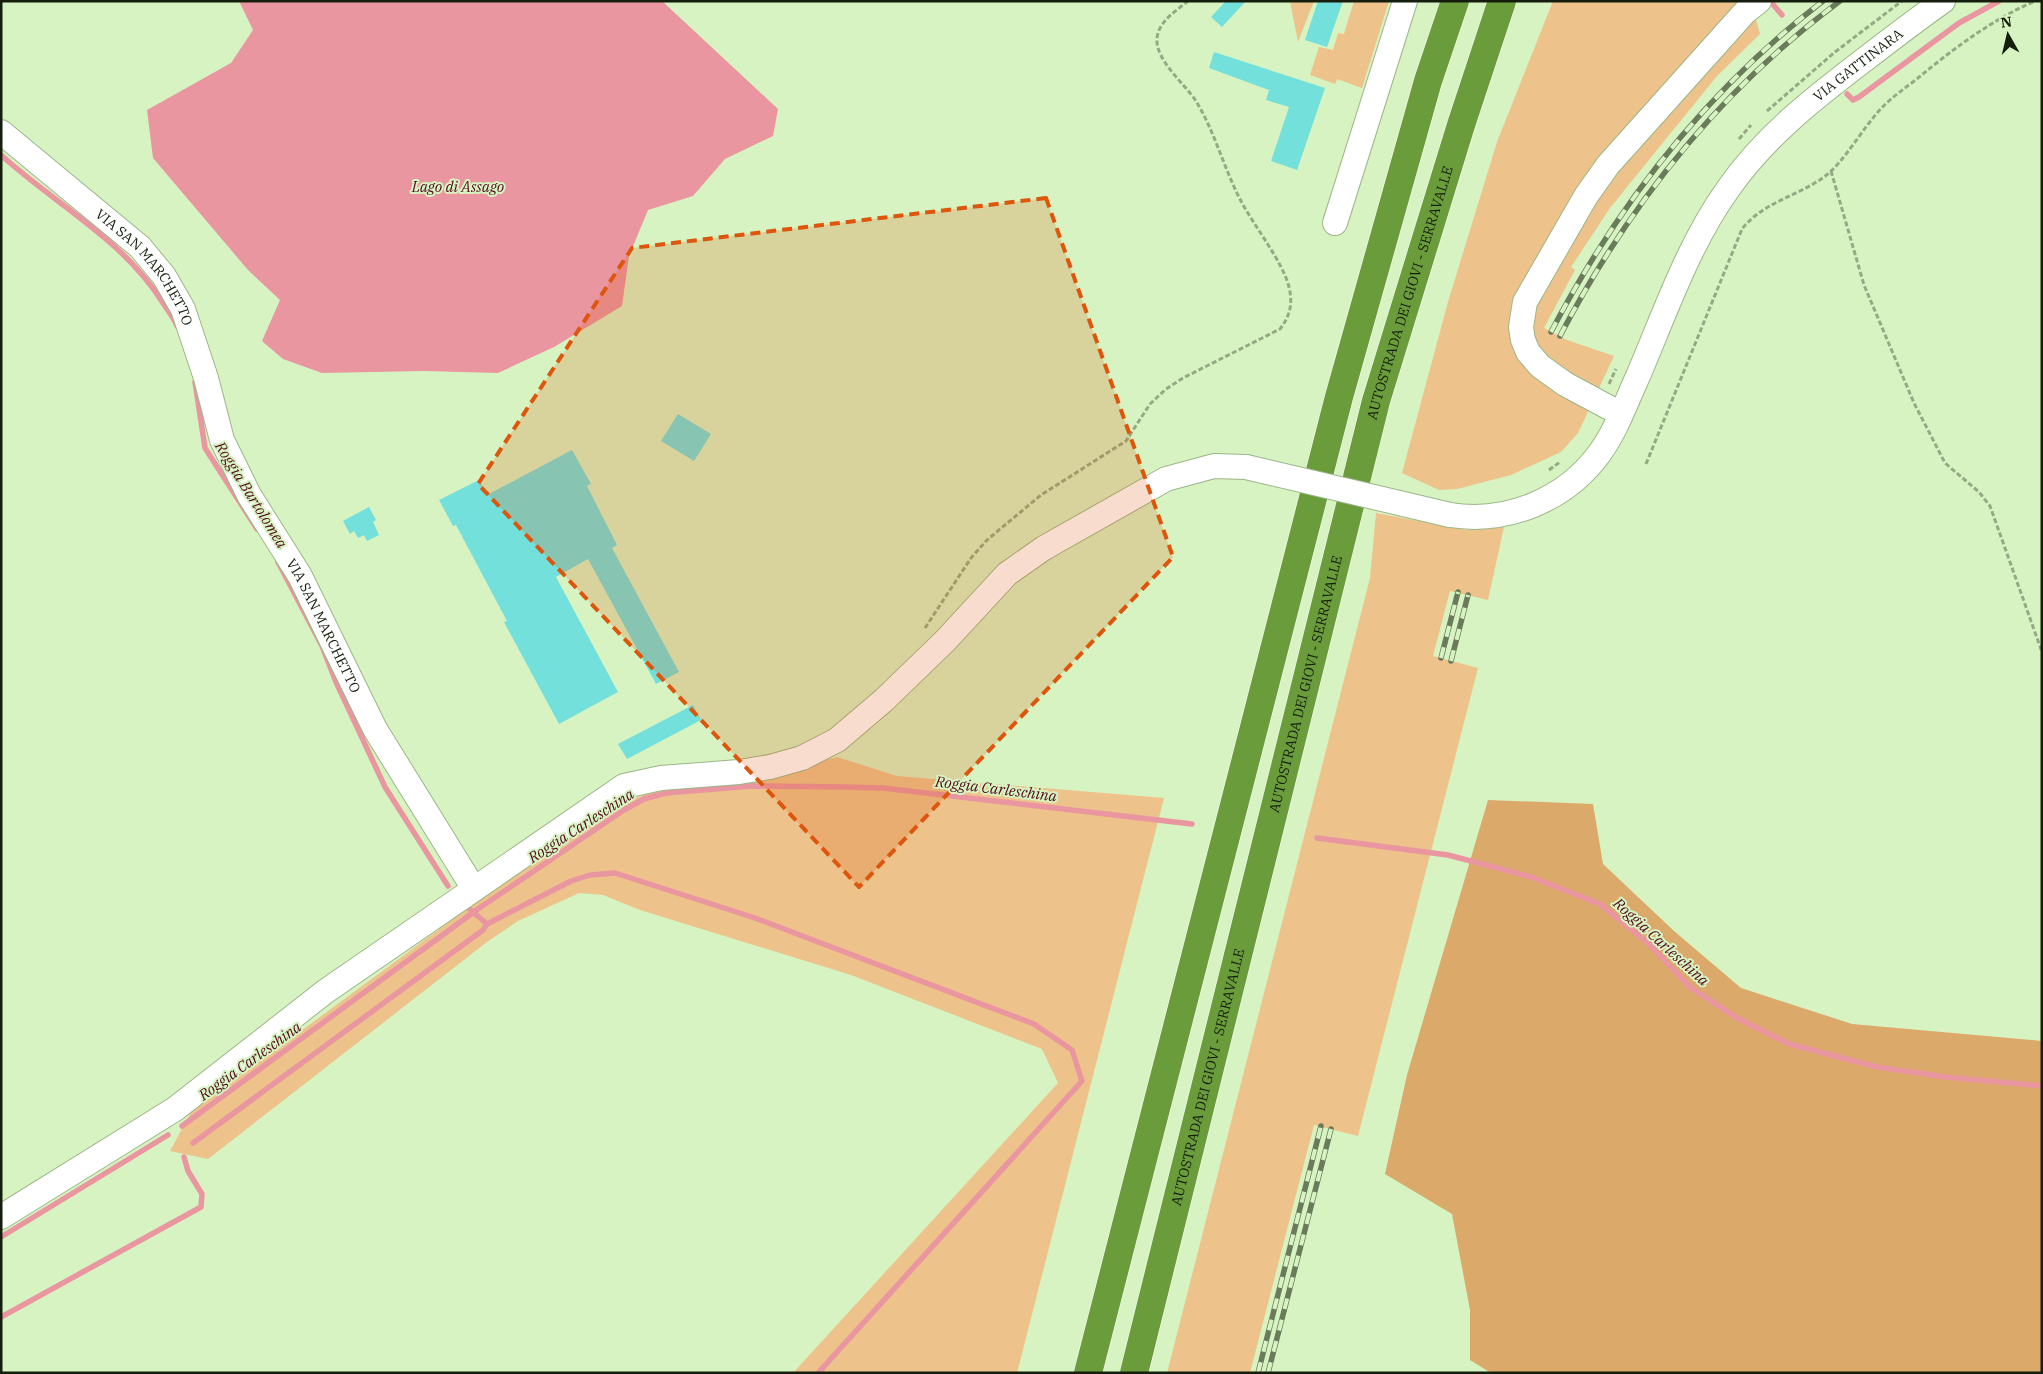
<svg xmlns="http://www.w3.org/2000/svg" width="2043" height="1374" viewBox="0 0 2043 1374" font-family="'IBM Plex Serif',serif">
<style>
.green{fill:#edc28b}
.forest{fill:#dba969}
.water{fill:#ea96a0}
.lines{fill:none;stroke-linecap:round;stroke-linejoin:round}
.stream{stroke:#ea96a0;stroke-width:5.5}
.building{fill:#73e0dc}
.minor-casing{stroke:#9bb688;stroke-width:26}
.highway-casing{stroke:#fff;stroke-width:29}
.path{stroke:#95aa84;stroke-width:3;stroke-dasharray:5 2.5;stroke-linecap:butt}
.minor{stroke:#fff;stroke-width:24}
.highway{stroke:#6b9c3c;stroke-width:28}
.rail-casing{stroke:#6a7b5c;stroke-width:5.5}
.rail{stroke:#d7f3c2;stroke-width:4;stroke-dasharray:11;stroke-linecap:butt}
.minor-bridge-casing{stroke:#9bb688;stroke-width:26;stroke-linecap:butt}
.minor-bridge{stroke:#fff;stroke-width:24}
.marked{fill:#dd560c;fill-opacity:0.2;stroke:#dd560c;stroke-width:4;stroke-dasharray:10 6;stroke-linejoin:round}
.labels{text-anchor:middle;stroke-width:4;stroke-linejoin:round;paint-order:stroke}
.street-label{font-size:14px;fill:#151e0d;stroke:#d7f3c2}
.water-label{font-size:15px;font-style:italic;fill:#540a1e;stroke:#d7f3c2}
</style>
<rect width="100%" height="100%" fill="#d7f3c2"/>
<g class="green">
<polygon points="1290,1 1314,1 1298,42"/>
<polygon points="1354,1 1389,1 1362,88 1337,79 1335,84 1310,75 1319,47 1333,50 1338,33 1344,34"/>
<polygon points="1553,1 1751,1 1760,34 1717,76 1610,208 1571,267 1575,270 1544,328 1567,340 1614,356 1578,433 1561,452 1511,475 1457,489 1439,490 1402,473 1448,302 1497,142"/>
<polygon points="1376,513 1466,530 1504,527 1488,600 1450,591 1433,656 1478,668 1358,1136 1314,1125 1250,1373 1167,1373 1370,578"/>
<polygon points="837,757 897,776 1164,798 1017,1373 793,1373 1058,1083 1042,1049 851,975 640,910 603,895 579,893 518,921 487,942 208,1159 170,1151 191,1112 521,869 607,809 664,787 771,775"/>
</g>
<polygon class="forest" points="1488,800 1593,804 1603,864 1674,931 1741,988 1852,1024 2042,1041 2042,1373 1491,1373 1470,1360 1470,1310 1452,1214 1385,1174 1407,1075"/>
<polygon class="water" points="239,1 662,1 778,109 773,136 725,159 693,196 648,210 629,256 622,306 554,347 498,373 424,371 322,373 283,359 262,341 280,300 248,270 153,158 147,110 231,63 253,30"/>
<g class="lines">
<g class="stream">
<polyline points="1770,1 1782,15"/>
<polyline points="1847,94 1853,100 1859,97 1959,23 1999,1"/>
<path d="M1 155C56 205 123 239 163 303 168 311 174 318 177 326"/>
<polyline points="195,382 205,448 257,529"/>
<polyline points="278,562 322,646 336,682 385,787 448,886"/>
<polyline points="1317,838 1448,855 1531,877 1600,904 1648,943 1690,987 1737,1018 1789,1044 1877,1067 1945,1077 2042,1086"/>
<polyline points="487,924 571,881 590,875 615,873 755,918 1034,1024 1072,1050 1082,1081 818,1373"/>
<polyline points="182,1126 478,909 624,810 644,799 666,793 752,786 846,787 883,788 1192,824"/>
<polyline points="193,1143 483,930 487,924 465,905"/>
<polyline points="1,1237 168,1135"/>
<polyline points="1,1317 201,1207 202,1194 188,1171 184,1157"/>
</g>
</g>
<g class="building">
<polygon points="1226,1 1246,1 1222,27 1211,17"/>
<polygon points="1318,1 1343,1 1327,47 1305,40"/>
<polygon points="1214,52 1325,88 1297,170 1271,161 1289,107 1266,100 1269,90 1209,68"/>
<polygon points="678,414 711,434 694,461 661,441"/>
<polygon points="572,450 591,484 587,486 617,545 612,548 679,672 656,684 588,559 556,577 618,692 559,724 504,622 507,621 456,525 453,526 439,500 479,480 487,495"/>
<polygon points="369,507 376,520 373,522 379,535 367,541 364,535 358,538 354,531 350,534 343,521"/>
<polygon points="693,705 701,720 627,759 618,744"/>
</g>
<g class="lines">
<defs>
<g id="minor">
<path id="s1" d="M1 132 140 247 164 276 183 309 206 378 222 440 249 495 300 576 375 729 474 889"/>
<polyline points="1335,223 1405,1"/>
<polyline points="1621,414 1565,384 1540,366 1528,352 1523,340 1521,327 1525,302 1586,196 1608,165 1745,12 1759,1"/>
<path id="s2" d="M1450 515C1507 524 1565 500 1599 454 1616 431 1626 402 1638 376 1665 313 1688 245 1728 189 1765 136 1813 99 1864 60 1890 40 1916 20 1943 1"/>
<polyline points="1,1217 175,1109 326,991 624,786 661,778 739,772 770,767 802,758 837,740 884,700 945,641 1007,574 1044,548 1166,479 1214,466 1246,467"/>
</g>
<g id="highway">
<polyline points="1088,1373 1339,397 1428,81 1455,1"/>
<path id="s3" d="M1134 1373 1376 401 1461 125 1502 1"/>
</g>
</defs>
<use href="#minor" class="minor-casing"/>
<use href="#highway" class="highway-casing"/>
<g class="path">
<polyline points="1767,111 1835,52 1902,1"/>
<polyline points="1739,139 1751,125"/>
<polyline points="1831,171 1864,285 1914,403 1945,463 1979,492 1990,506 2042,652"/>
<polyline points="1609,384 1616,369"/>
<path d="M1646 464 1742 229C1763 202 1798 196 1824 177 1844 162 1861 131 1878 112 1889 99 1904 89 1918 78 1953 49 1993 19 2035 1"/>
<polyline points="1549,470 1560,462"/>
<path d="M925 628 971 558 987 540 1041 495 1126 441 1150 404 1166 389 1183 378 1280 329C1290 316 1293 304 1289 287 1283 262 1254 226 1241 201 1224 169 1215 132 1196 101 1184 83 1155 60 1157 38 1159 21 1176 11 1188 1"/>
</g>
<use href="#minor" class="minor"/>
<use href="#highway" class="highway"/>
<defs>
<g id="rail">
<path d="M1551 332C1618 204 1708 89 1823 1"/>
<path d="M1560 336C1628 206 1721 89 1840 1"/>
<polyline points="1441,658 1458,592"/>
<polyline points="1451,661 1468,595"/>
<polyline points="1258,1373 1321,1126"/>
<polyline points="1268,1373 1331,1129"/>
</g>
</defs>
<use href="#rail" class="rail-casing"/>
<use href="#rail" class="rail"/>
<defs>
<polyline id="minor-bridge" points="1246,467 1450,515"/>
</defs>
<use href="#minor-bridge" class="minor-bridge-casing"/>
<use href="#minor-bridge" class="minor-bridge"/>
</g>
<path class="marked" d="M1046 198 1173 557 859 887 478 484 632 248Z"/>
<g class="labels">
<g class="street-label">
<text dy="5" stroke="none"><textPath href="#s2" startOffset="645">VIA GATTINARA</textPath></text>
<text dy="5" stroke="none"><textPath href="#s1" startOffset="199">VIA SAN MARCHETTO</textPath></text>
<text dy="5" stroke="none"><textPath href="#s3" startOffset="1115">AUTOSTRADA DEI GIOVI - SERRAVALLE</textPath></text>
<text dy="5" stroke="none"><textPath href="#s1" startOffset="605">VIA SAN MARCHETTO</textPath></text>
<text dy="5" stroke="none"><textPath href="#s3" startOffset="710">AUTOSTRADA DEI GIOVI - SERRAVALLE</textPath></text>
<text dy="5" stroke="none"><textPath href="#s3" startOffset="305">AUTOSTRADA DEI GIOVI - SERRAVALLE</textPath></text>
</g>
<g class="water-label">
<text x="458" y="192">Lago di Assago</text>
<text transform="translate(251 495) rotate(58)" y="5">Roggia Bartolomea</text>
<text transform="translate(996 789) rotate(7)" y="5">Roggia Carleschina</text>
<text transform="translate(581 826) rotate(-33)" y="5">Roggia Carleschina</text>
<text transform="translate(1661 942) rotate(42)" y="5">Roggia Carleschina</text>
<text transform="translate(250 1061) rotate(-36)" y="5">Roggia Carleschina</text>
</g>
</g>
<rect width="2043" height="1374" fill="none" stroke="#151e0d" stroke-width="5"/>
<g transform="translate(2008 35) rotate(352)" stroke="#d7f3c2" stroke-width="4" paint-order="stroke">
<path d="M0-4L9 19L0 12L-9 19Z" fill="#151e0d"/>
<text y="-8" font-size="14" font-weight="bold" text-anchor="middle" fill="#151e0d">N</text>
</g>
</svg>
